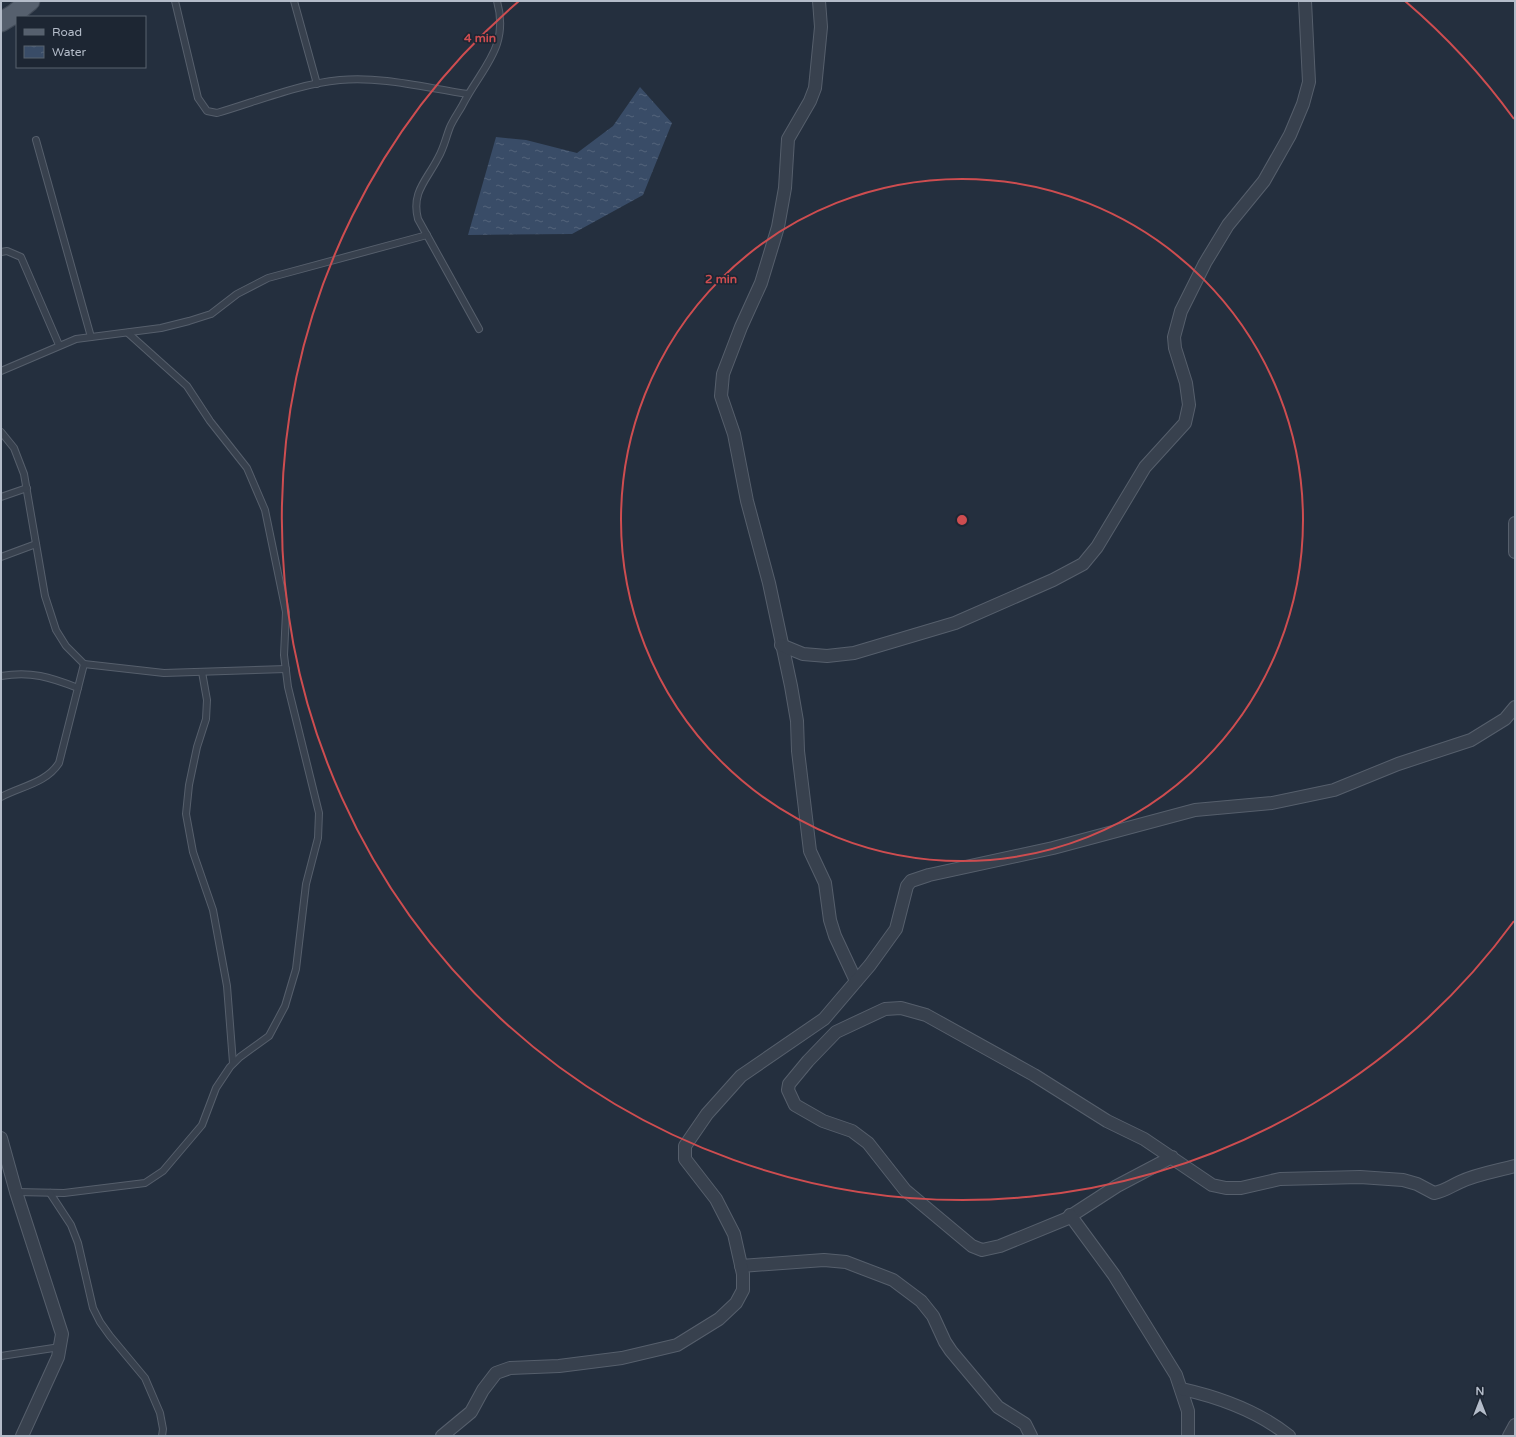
<svg xmlns="http://www.w3.org/2000/svg" width="1516" height="1437" viewBox="0 0 1516 1437" font-family="'Varela Round',sans-serif">
<style>
.water{fill:url(#water-ripples)}
.lines{fill:none;stroke-linecap:round;stroke-linejoin:round}
.lane-casing{stroke:#565f6c;stroke-width:8}
.street-casing{stroke:#565f6c;stroke-width:14}
.primary-casing{stroke:#414a57;stroke-width:21}
.lane{stroke:#38414e;stroke-width:6}
.street{stroke:#38414e;stroke-width:12}
.primary{stroke:#56606e;stroke-width:19}
.ring{fill:none;stroke:#ce4d50;stroke-width:2}
.centre{fill:#ce4d50;stroke:#1d2633;stroke-width:2}
.ring-label{font-size:12px;text-anchor:middle;font-weight:bold;fill:#ce4d50;stroke:#1d2633;stroke-width:3.5;stroke-linejoin:round;paint-order:stroke}
</style>
<defs>
<pattern id="water-ripples" width="26" height="14" patternUnits="userSpaceOnUse"><rect width="26" height="14" fill="#394c67"/><path d="M2 4q2-2 4 0t4 0M15 11q2-2 4 0t4 0" fill="none" stroke="#53647b"/></pattern>
</defs>
<rect width="100%" height="100%" fill="#242f3e"/>
<polygon class="water" points="640,87 672,123 643,195 572,234 468,235 496,137 526,140 577,153 613,126"/>
<g class="lines">
<defs>
<g id="lane">
<path d="M175 1 198 98 207 111 217 113C258 101 298 84 340 80 382 76 426 88 468 94"/>
<polyline points="294,1 317,84"/>
<polyline points="36,140 91,337"/>
<polyline points="1,252 7,251 21,257 59,345"/>
<path d="M479 329 418 219C411 192 427 180 438 158 444 148 446 137 450 127 453 120 458 113 462 106 481 68 510 48 497 1"/>
<polyline points="1,371 76,339 161,328 189,321 211,314 237,294 268,278 427,235"/>
<polyline points="1,432 14,448 24,474 45,596 56,630 66,646 84,664 164,673 286,669"/>
<polyline points="1,497 27,488"/>
<polyline points="1,557 36,544"/>
<polyline points="202,672 207,700 206,719 197,747 189,785 186,814 193,852 213,910 227,986 233,1063"/>
<path d="M1 676C31 671 50 677 78 688"/>
<path d="M1 797C22 786 46 783 59 763L84 664"/>
<polyline points="16,1192 64,1193 145,1183 163,1171 202,1125 216,1088 230,1067 240,1057 269,1036 285,1006 296,969 306,884 318,838 319,813 288,687 284,655 286,612 265,510 247,468 210,421 187,386 128,333"/>
<polyline points="50,1193 71,1225 78,1243 93,1308 100,1322 110,1336 145,1378 160,1413 163,1429 162,1436"/>
<polyline points="1,1356 60,1347"/>
</g>
<g id="street">
<polyline points="819,1 821,27 815,88 810,101 788,139 785,188 778,227 761,283 741,327 723,374 721,396 734,434 747,501 769,583 791,686 797,721 798,751 810,851 825,883 830,920 835,936 856,981"/>
<polyline points="1515,523 1515,552"/>
<polyline points="781,645 803,654 827,656 854,653 955,623 1053,580 1083,564 1097,547 1145,467 1185,423 1189,405 1186,383 1175,348 1174,337 1181,311 1205,263 1228,225 1264,181 1290,135 1303,104 1309,82 1305,1"/>
<polyline points="1,1138 16,1192 62,1334 58,1357 22,1436"/>
<path d="M1172 1157 1117 1186 1066 1219 1000 1246 982 1250 972 1246 905 1190 868 1143 852 1131 823 1121 795 1105 788 1090 789 1084 808 1061 836 1032 885 1009 901 1008 926 1015 1034 1075 1107 1121 1144 1139 1212 1185 1226 1188H1241L1280 1179 1360 1177 1403 1180 1417 1184 1434 1193C1445 1191 1451 1186 1460 1182 1477 1174 1497 1171 1515 1166"/>
<polyline points="1070,1215 1114,1275 1176,1375 1188,1411 1188,1436"/>
<polyline points="741,1266 824,1260 846,1262 893,1280 921,1301 933,1316 945,1342 951,1351 998,1407 1025,1424 1031,1436"/>
<path d="M1182 1389C1218 1397 1259 1412 1289 1436"/>
<polyline points="442,1436 471,1412 483,1390 496,1373 510,1368 559,1366 622,1358 677,1345 719,1319 736,1303 743,1290 743,1274 734,1234 716,1199 685,1159 685,1146 707,1114 741,1076 824,1019 870,965 896,929 907,886 911,881 929,875 1053,848 1195,810 1272,803 1334,790 1398,764 1471,740 1505,719 1515,707"/>
<polyline points="1509,1436 1515,1425"/>
</g>
<polyline id="primary" points="1,22 14,14 30,1"/>
</defs>
<use href="#lane" class="lane-casing"/>
<use href="#street" class="street-casing"/>
<use href="#primary" class="primary-casing"/>
<use href="#lane" class="lane"/>
<use href="#street" class="street"/>
<use href="#primary" class="primary"/>
</g>
<g class="ring">
<circle cx="962" cy="520" r="341"/>
<path d="M1514 921A682 682 0 1 1 519 1M1405 1A682 682 0 0 1 1514 119"/>
</g>
<circle cx="962" cy="520" r="6" class="centre"/>
<g class="ring-label">
<text x="480" y="42">4 min</text>
<text x="721" y="283">2 min</text>
</g>
<rect width="1516" height="1437" fill="none" stroke="#b4bcc9" stroke-width="4"/>
<rect x="16" y="16" width="130" height="52" fill="#1d2633" stroke="#59626f"/>
<rect x="24" y="29" width="20" height="6" fill="#56606e" stroke="#59626f"/>
<text x="52" y="36" font-size="12" fill="#b4bcc9">Road</text>
<rect x="24" y="46" width="20" height="12" fill="url(#water-ripples)" stroke="#59626f"/>
<text x="52" y="56" font-size="12" fill="#b4bcc9">Water</text>
<g transform="translate(1480 1401)" stroke="#1d2633" stroke-width="3" paint-order="stroke">
<path d="M0-3L7 15L0 10L-7 15Z" fill="#b4bcc9"/>
<text y="-6" font-size="11" font-weight="bold" text-anchor="middle" fill="#b4bcc9">N</text>
</g>
</svg>
